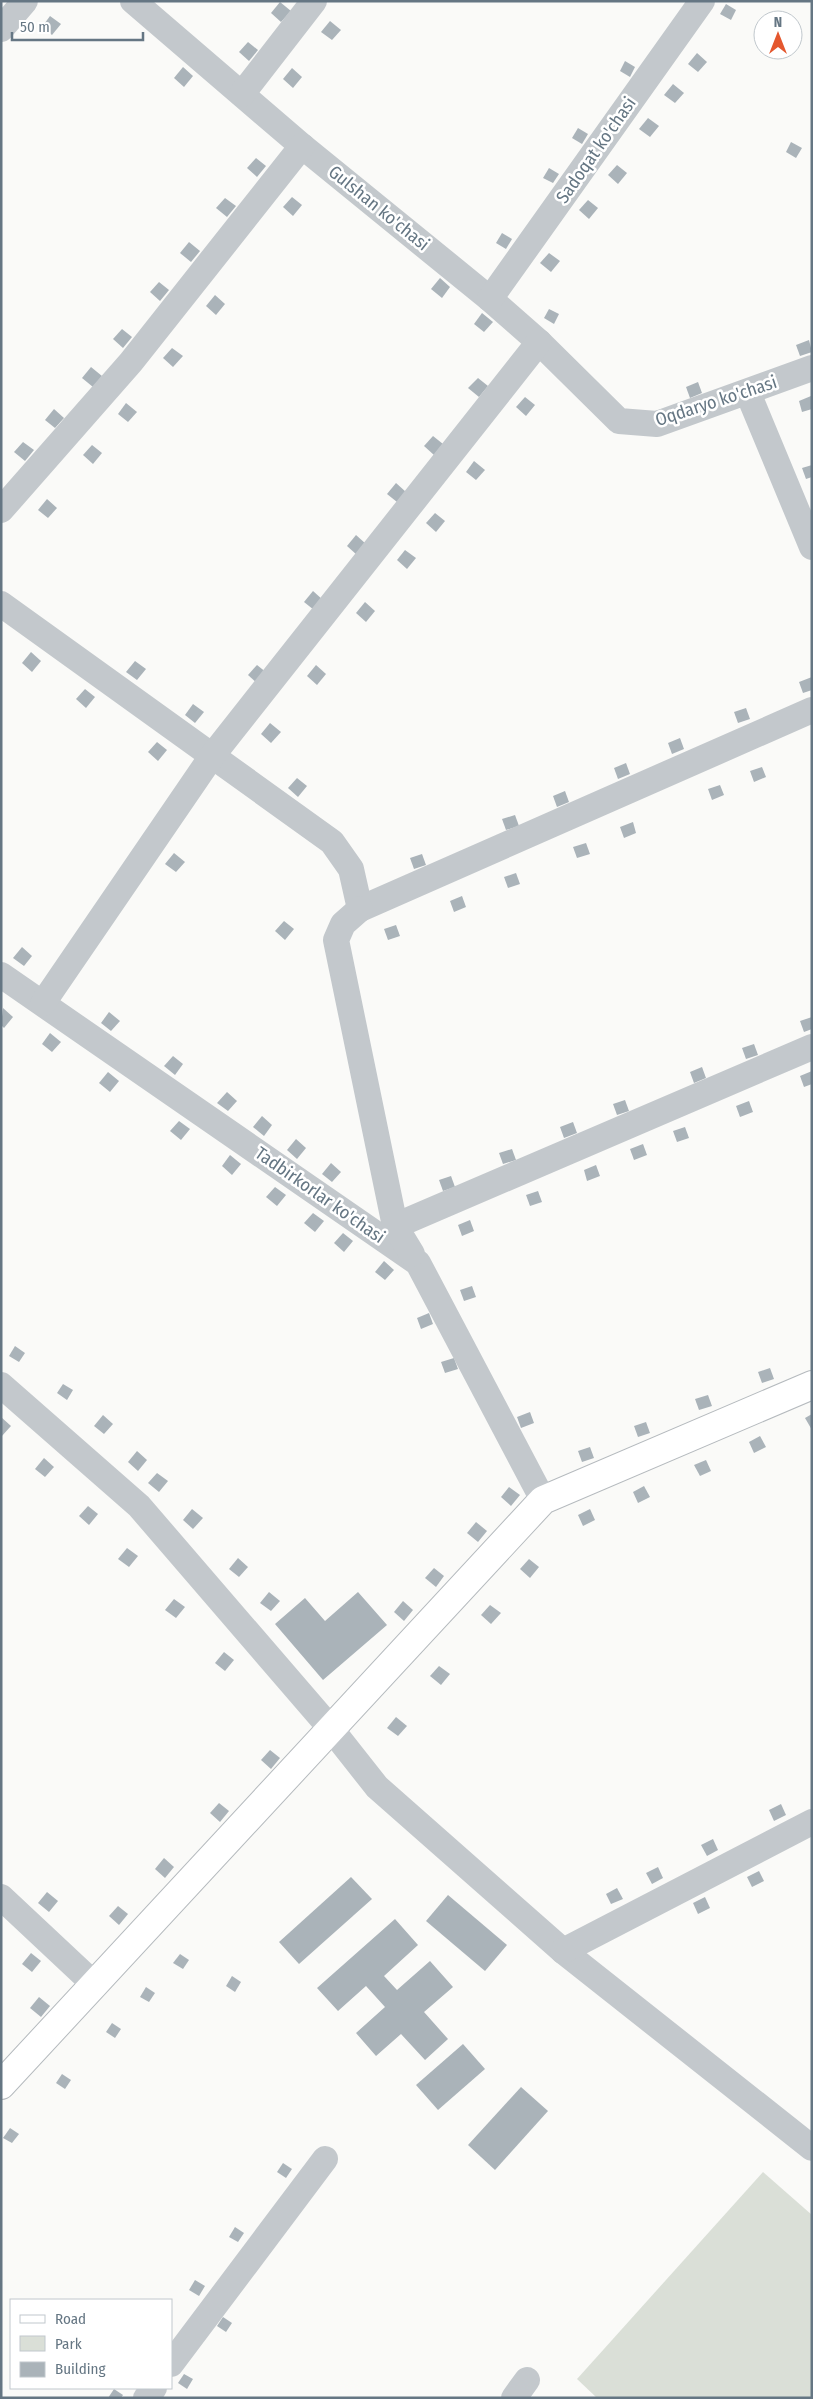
<svg xmlns="http://www.w3.org/2000/svg" width="813" height="2399" viewBox="0 0 813 2399" font-family="'Fira Sans Condensed',sans-serif">
<style>
.green{fill:#dadfd7}
.building{fill:#aab3b9}
.lines{fill:none;stroke-linecap:round;stroke-linejoin:round}
.major-casing{stroke:#b5babe;stroke-width:30}
.minor{stroke:#c3c8cc;stroke-width:26}
.major{stroke:#fff;stroke-width:28}
.labels{text-anchor:middle;stroke-width:5;stroke-linejoin:round;paint-order:stroke}
.street-label{font-size:18px;fill:#657683;stroke:#fff}
</style>
<rect width="100%" height="100%" fill="#fafaf8"/>
<polygon class="green" points="763,2172 812,2215 812,2398 597,2398 577,2379"/>
<g class="building">
<polygon points="280,2 291,11 281,22 271,13"/>
<polygon points="726,4 736,10 731,20 720,14"/>
<polygon points="50,16 61,24 52,35 42,27"/>
<polygon points="330,21 341,30 332,40 321,32"/>
<polygon points="248,42 258,50 249,61 239,52"/>
<polygon points="697,53 707,62 698,72 688,64"/>
<polygon points="625,61 635,67 630,77 620,71"/>
<polygon points="183,67 193,76 184,87 174,78"/>
<polygon points="292,68 302,77 293,88 283,79"/>
<polygon points="673,84 684,93 675,103 664,95"/>
<polygon points="648,118 659,126 650,137 639,129"/>
<polygon points="578,128 588,134 582,144 572,138"/>
<polygon points="791,142 802,148 796,158 786,152"/>
<polygon points="256,158 266,166 257,177 247,168"/>
<polygon points="617,165 627,173 618,184 608,175"/>
<polygon points="549,168 559,174 553,183 543,178"/>
<polygon points="292,197 302,205 293,216 283,207"/>
<polygon points="225,198 236,206 227,217 216,208"/>
<polygon points="588,200 598,208 589,219 579,210"/>
<polygon points="502,233 512,239 506,249 496,243"/>
<polygon points="189,242 200,251 191,262 180,253"/>
<polygon points="549,253 560,261 551,272 540,263"/>
<polygon points="440,278 450,287 442,298 431,289"/>
<polygon points="159,282 169,290 160,301 150,292"/>
<polygon points="215,295 225,304 216,315 206,306"/>
<polygon points="549,309 559,314 554,324 544,318"/>
<polygon points="482,313 493,322 484,332 474,324"/>
<polygon points="122,329 132,337 123,348 113,339"/>
<polygon points="809,340 812,352 800,356 796,345"/>
<polygon points="172,348 183,356 173,367 163,358"/>
<polygon points="91,367 102,376 93,387 82,378"/>
<polygon points="478,378 488,386 479,397 468,388"/>
<polygon points="698,382 702,393 690,398 686,387"/>
<polygon points="811,396 812,409 802,412 799,401"/>
<polygon points="525,397 535,405 526,416 516,407"/>
<polygon points="126,403 137,412 128,422 118,414"/>
<polygon points="54,409 64,418 55,428 45,420"/>
<polygon points="433,436 443,444 434,455 424,446"/>
<polygon points="23,442 34,450 25,461 14,452"/>
<polygon points="92,445 102,453 93,464 83,455"/>
<polygon points="474,461 485,470 476,480 466,472"/>
<polygon points="812,465 812,477 806,479 802,468"/>
<polygon points="396,483 406,492 397,502 387,494"/>
<polygon points="47,499 57,508 48,518 38,510"/>
<polygon points="435,513 445,521 436,532 426,523"/>
<polygon points="356,535 366,544 357,555 347,546"/>
<polygon points="405,550 416,558 407,569 397,560"/>
<polygon points="313,591 323,600 314,610 304,602"/>
<polygon points="365,602 375,611 366,622 356,613"/>
<polygon points="31,652 41,661 32,672 22,663"/>
<polygon points="135,661 146,669 137,680 126,672"/>
<polygon points="257,665 267,673 258,684 248,675"/>
<polygon points="316,665 326,674 317,685 307,676"/>
<polygon points="812,677 812,690 803,693 799,682"/>
<polygon points="85,689 95,697 86,708 76,699"/>
<polygon points="193,704 204,712 195,723 185,715"/>
<polygon points="746,708 750,719 738,723 734,712"/>
<polygon points="270,723 281,732 271,743 261,734"/>
<polygon points="680,738 684,749 672,754 668,743"/>
<polygon points="157,742 167,750 158,761 148,752"/>
<polygon points="626,763 630,774 618,779 614,768"/>
<polygon points="762,767 766,777 754,782 750,771"/>
<polygon points="297,778 307,786 298,797 288,788"/>
<polygon points="720,785 724,795 712,800 708,789"/>
<polygon points="565,791 569,802 557,807 553,796"/>
<polygon points="515,815 519,826 506,830 502,819"/>
<polygon points="633,822 636,833 624,838 620,827"/>
<polygon points="586,843 590,854 577,858 573,847"/>
<polygon points="174,853 185,862 176,872 165,864"/>
<polygon points="422,854 426,865 414,869 410,858"/>
<polygon points="516,873 520,884 508,888 504,877"/>
<polygon points="462,896 466,907 454,912 450,901"/>
<polygon points="284,921 294,929 285,940 275,931"/>
<polygon points="396,925 400,936 388,940 384,929"/>
<polygon points="22,947 32,956 24,966 13,958"/>
<polygon points="3,1008 13,1017 4,1028 1,1025"/>
<polygon points="109,1012 120,1021 111,1031 101,1023"/>
<polygon points="812,1017 812,1029 804,1032 800,1021"/>
<polygon points="50,1033 61,1042 52,1052 42,1044"/>
<polygon points="754,1044 758,1055 746,1059 742,1048"/>
<polygon points="173,1056 183,1064 175,1075 164,1066"/>
<polygon points="702,1067 706,1078 694,1083 690,1072"/>
<polygon points="812,1071 812,1084 804,1087 800,1076"/>
<polygon points="108,1072 119,1081 110,1092 99,1083"/>
<polygon points="227,1092 237,1101 228,1111 217,1103"/>
<polygon points="625,1100 629,1111 617,1115 613,1104"/>
<polygon points="749,1101 753,1112 740,1117 736,1106"/>
<polygon points="262,1116 272,1125 264,1136 253,1127"/>
<polygon points="179,1121 190,1129 181,1140 170,1131"/>
<polygon points="573,1122 577,1133 564,1138 560,1127"/>
<polygon points="685,1127 689,1138 677,1142 673,1131"/>
<polygon points="296,1139 306,1148 297,1159 287,1150"/>
<polygon points="643,1144 647,1155 634,1160 630,1149"/>
<polygon points="512,1149 516,1160 503,1164 499,1153"/>
<polygon points="230,1155 241,1164 232,1175 222,1166"/>
<polygon points="331,1163 341,1172 332,1182 322,1174"/>
<polygon points="596,1165 600,1176 587,1181 584,1170"/>
<polygon points="451,1176 455,1187 443,1191 439,1180"/>
<polygon points="275,1187 286,1195 277,1206 266,1197"/>
<polygon points="538,1191 542,1202 530,1206 526,1195"/>
<polygon points="313,1213 324,1221 315,1232 304,1223"/>
<polygon points="470,1220 474,1231 462,1236 458,1225"/>
<polygon points="343,1233 353,1241 344,1252 334,1243"/>
<polygon points="384,1261 394,1270 385,1280 375,1272"/>
<polygon points="472,1286 476,1297 464,1301 460,1290"/>
<polygon points="429,1313 433,1324 421,1329 417,1318"/>
<polygon points="15,1346 25,1353 19,1362 9,1356"/>
<polygon points="454,1358 458,1369 445,1373 441,1362"/>
<polygon points="770,1368 774,1379 762,1383 758,1372"/>
<polygon points="63,1384 73,1390 67,1400 57,1393"/>
<polygon points="708,1395 712,1406 699,1410 695,1399"/>
<polygon points="530,1412 534,1423 521,1428 517,1417"/>
<polygon points="812,1414 812,1430 805,1418"/>
<polygon points="103,1415 113,1424 104,1434 94,1426"/>
<polygon points="1,1417 11,1426 1,1437"/>
<polygon points="646,1422 650,1433 638,1437 634,1426"/>
<polygon points="760,1436 766,1447 754,1453 749,1442"/>
<polygon points="590,1447 594,1458 582,1462 578,1451"/>
<polygon points="137,1451 147,1460 138,1471 128,1462"/>
<polygon points="44,1458 54,1467 45,1477 35,1469"/>
<polygon points="706,1460 711,1471 700,1476 694,1465"/>
<polygon points="157,1473 168,1481 159,1492 148,1483"/>
<polygon points="644,1486 650,1497 638,1503 633,1492"/>
<polygon points="509,1487 520,1495 511,1506 501,1497"/>
<polygon points="88,1506 98,1514 89,1525 79,1516"/>
<polygon points="192,1509 203,1518 193,1529 183,1520"/>
<polygon points="590,1509 595,1520 583,1526 578,1515"/>
<polygon points="476,1522 487,1531 478,1542 467,1533"/>
<polygon points="127,1548 138,1556 129,1567 118,1559"/>
<polygon points="238,1558 248,1567 239,1577 229,1569"/>
<polygon points="529,1559 539,1567 530,1578 520,1569"/>
<polygon points="434,1568 444,1576 436,1587 425,1578"/>
<polygon points="269,1592 280,1601 271,1611 260,1603"/>
<polygon points="358,1592 387,1625 323,1680 275,1624 305,1598 325,1621"/>
<polygon points="174,1599 185,1607 176,1618 165,1610"/>
<polygon points="403,1601 413,1610 404,1621 394,1612"/>
<polygon points="490,1605 501,1613 491,1624 481,1615"/>
<polygon points="224,1652 234,1660 225,1671 215,1663"/>
<polygon points="439,1666 450,1674 441,1685 430,1676"/>
<polygon points="396,1717 407,1726 398,1736 387,1728"/>
<polygon points="270,1750 280,1758 271,1769 261,1760"/>
<polygon points="219,1803 229,1811 220,1822 210,1813"/>
<polygon points="781,1804 786,1815 774,1821 769,1810"/>
<polygon points="713,1839 718,1850 707,1856 701,1845"/>
<polygon points="164,1858 174,1867 165,1878 155,1869"/>
<polygon points="658,1867 663,1878 652,1884 646,1873"/>
<polygon points="759,1871 764,1881 752,1887 747,1877"/>
<polygon points="351,1877 372,1899 299,1964 279,1942"/>
<polygon points="617,1888 623,1899 611,1904 606,1894"/>
<polygon points="47,1892 58,1901 49,1912 38,1903"/>
<polygon points="448,1895 507,1945 485,1971 426,1921"/>
<polygon points="705,1897 710,1908 698,1914 693,1903"/>
<polygon points="118,1906 128,1914 119,1925 109,1916"/>
<polygon points="395,1919 418,1945 384,1976 397,1990 430,1961 453,1987 424,2012 448,2039 425,2060 401,2034 376,2056 356,2033 385,2007 366,1986 338,2011 317,1988"/>
<polygon points="31,1953 41,1961 32,1972 22,1964"/>
<polygon points="180,1954 189,1960 183,1969 173,1963"/>
<polygon points="232,1976 241,1982 235,1992 226,1986"/>
<polygon points="146,1987 155,1993 149,2002 140,1997"/>
<polygon points="39,1997 50,2006 41,2017 30,2008"/>
<polygon points="112,2023 121,2029 115,2038 106,2032"/>
<polygon points="463,2044 485,2069 438,2110 416,2085"/>
<polygon points="62,2074 71,2080 65,2089 56,2083"/>
<polygon points="521,2087 548,2111 495,2170 468,2145"/>
<polygon points="10,2128 19,2134 12,2143 3,2138"/>
<polygon points="283,2163 292,2169 286,2178 277,2172"/>
<polygon points="235,2227 244,2233 238,2242 229,2237"/>
<polygon points="195,2280 205,2286 199,2296 189,2290"/>
<polygon points="223,2317 232,2323 226,2332 217,2326"/>
<polygon points="184,2374 193,2379 187,2389 178,2383"/>
<polygon points="114,2389 123,2395 121,2398 108,2398"/>
</g>
<g class="lines">
<defs>
<polyline id="major" points="1,2085 543,1500 812,1385"/>
</defs>
<use href="#major" class="major-casing"/>
<g class="minor">
<polyline points="133,1 302,146 490,299 539,342 619,421 657,424 812,368"/>
<polyline points="1,29 25,1"/>
<polyline points="242,94 314,1"/>
<polyline points="490,299 702,1"/>
<polyline points="748,393 812,547"/>
<polyline points="1,510 131,362 302,146"/>
<polyline points="1,604 332,842 351,869 360,909 812,710"/>
<polyline points="360,909 343,924 336,940 395,1226"/>
<polyline points="1,975 418,1263 543,1500"/>
<polyline points="43,1003 212,756 539,342"/>
<polyline points="412,1254 395,1226 812,1047"/>
<polyline points="1,1385 139,1506 332,1730 377,1787 563,1951 812,2148"/>
<polyline points="1,1897 95,1985"/>
<polyline points="563,1951 812,1822"/>
<polyline points="171,2364 325,2159"/>
<polyline points="146,2398 154,2388"/>
<polyline points="514,2398 527,2380"/>
</g>
<use href="#major" class="major"/>
</g>
<g class="labels">
<g class="street-label">
<text transform="translate(596 150) rotate(-55)" y="6">Sadoqat ko'chasi</text>
<text transform="translate(379 208) rotate(39)" y="6">Gulshan ko'chasi</text>
<text transform="translate(716 401) rotate(-18)" y="6">Oqdaryo ko'chasi</text>
<text transform="translate(320 1195) rotate(35)" y="6">Tadbirkorlar ko'chasi</text>
</g>
</g>
<rect width="813" height="2399" fill="none" stroke="#657683" stroke-width="5"/>
<rect x="10" y="2299" width="162" height="90" fill="#ffffff" stroke="#c1c8cd"/>
<rect x="20" y="2315" width="25" height="8" fill="#ffffff" stroke="#c1c8cd"/>
<text x="55" y="2324" font-size="15" fill="#657683">Road</text>
<rect x="20" y="2336" width="25" height="15" fill="#dadfd7" stroke="#c1c8cd"/>
<text x="55" y="2349" font-size="15" fill="#657683">Park</text>
<rect x="20" y="2362" width="25" height="15" fill="#aab3b9" stroke="#c1c8cd"/>
<text x="55" y="2374" font-size="15" fill="#657683">Building</text>
<g transform="translate(778 35)"><circle r="24" fill="#ffffff" stroke="#c1c8cd"/>
<path d="M0-4L9 19L0 12L-9 19Z" fill="#e4572e"/>
<text y="-8" font-size="14" font-weight="bold" text-anchor="middle" fill="#657683">N</text>
</g>
<path d="M12 32v8h131v-8" fill="none" stroke="#657683" stroke-width="2.5"/>
<text x="20" y="32" font-size="15" fill="#657683" stroke="#ffffff" stroke-width="4" paint-order="stroke">50 m</text>
</svg>
